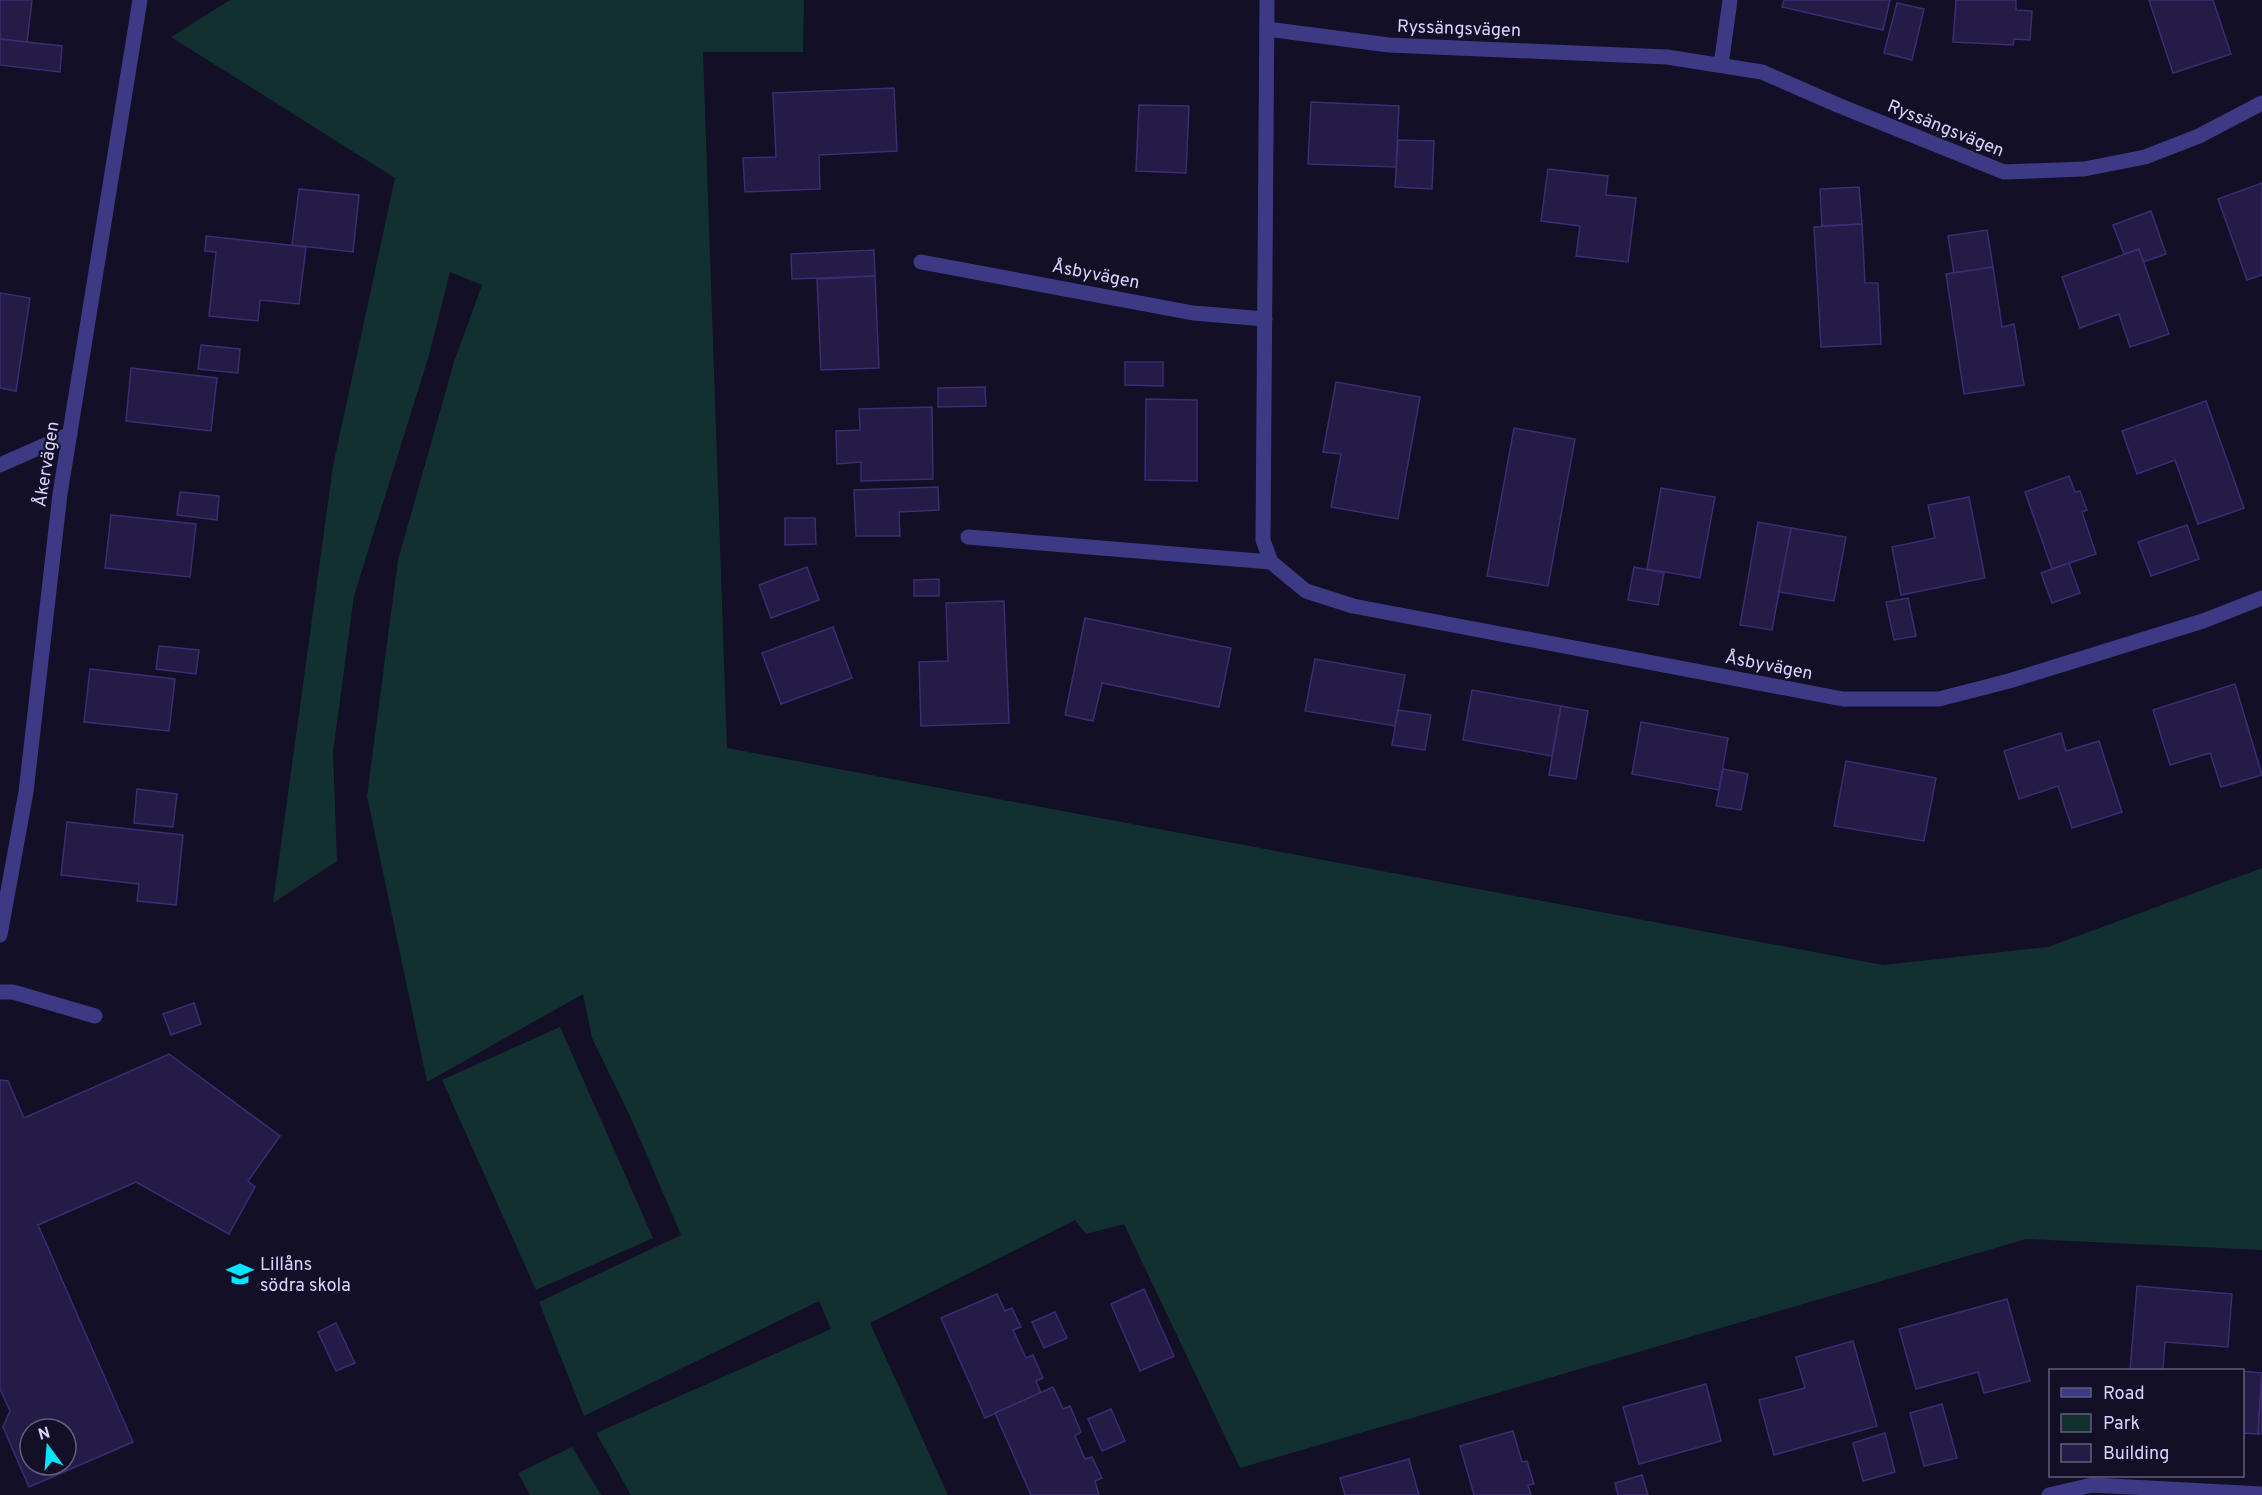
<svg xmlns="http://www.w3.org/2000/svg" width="2262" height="1495" viewBox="0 0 2262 1495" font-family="Overpass,sans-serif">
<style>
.green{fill:#12302f}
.building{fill:#241b47;stroke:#3b2d73;stroke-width:1.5;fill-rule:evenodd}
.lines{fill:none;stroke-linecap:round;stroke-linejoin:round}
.lane{stroke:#3d3a85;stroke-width:15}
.street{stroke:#3d3a85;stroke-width:15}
.labels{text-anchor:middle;stroke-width:4.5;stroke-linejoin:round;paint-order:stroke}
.street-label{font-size:18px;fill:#d9d4ff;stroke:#130f26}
.poi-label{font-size:18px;fill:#d9d4ff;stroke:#130f26;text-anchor:start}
</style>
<rect width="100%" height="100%" fill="#130f26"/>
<g class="green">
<polygon points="230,0 804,0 803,52 703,52 727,748 1883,965 2048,947 2262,868 2262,1250 2026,1239 1240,1468 1124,1224 1086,1234 1075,1220 870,1323 948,1495 631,1495 596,1433 831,1329 819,1301 584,1416 539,1302 681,1235 630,1116 592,1038 583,994 427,1082 367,796 398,560 454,362 482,285 450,272 429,355 354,596 333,752 337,861 273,903 333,466 395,178 171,37"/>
<polygon points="560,1027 653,1238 536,1290 442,1080"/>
<polygon points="572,1447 601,1495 530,1495 518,1473"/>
</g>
<g class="building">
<polygon points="0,0 32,0 27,42 0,39"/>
<polygon points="1784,0 1890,0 1883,30 1782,7"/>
<polygon points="1956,0 2016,0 2016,10 2032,11 2030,40 2014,39 2013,45 1953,42"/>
<polygon points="2149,0 2213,0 2231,54 2173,73"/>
<polygon points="1897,3 1924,9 1912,60 1884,53"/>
<polygon points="0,39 62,46 60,72 0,65"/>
<polygon points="894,88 897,151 819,155 820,189 745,192 743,158 776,157 773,93"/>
<polygon points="1311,102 1399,106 1396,167 1308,164"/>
<polygon points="1139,105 1189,106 1186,173 1136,171"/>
<polygon points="1398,140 1434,141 1432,189 1395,187"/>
<polygon points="1548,169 1608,176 1606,195 1636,198 1628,262 1576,256 1580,226 1541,221"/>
<polygon points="2262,183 2262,275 2247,280 2218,199"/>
<polygon points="1859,187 1862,224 1822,226 1820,189"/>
<polygon points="299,189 359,195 353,252 292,245"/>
<polygon points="2151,211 2166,254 2143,262 2139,249 2124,254 2113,225"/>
<polygon points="1862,224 1865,283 1878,283 1881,344 1821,347 1814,227"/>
<polygon points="1987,230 1993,267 1954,274 1948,236"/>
<polygon points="206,236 306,247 299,304 260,300 258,321 209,316 216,252 205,251"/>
<polygon points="2139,249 2169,334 2130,347 2119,314 2080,328 2062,277"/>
<polygon points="874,250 875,276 792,279 791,254"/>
<polygon points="1993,267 2002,327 2014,324 2024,385 1964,394 1946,274"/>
<polygon points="875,276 879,368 821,370 817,279"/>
<polygon points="0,293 30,298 16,391 0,388"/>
<polygon points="201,345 240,349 238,373 198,369"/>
<polygon points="1125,362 1163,362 1163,386 1125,385"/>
<polygon points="131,368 217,378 211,431 126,421"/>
<polygon points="1336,382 1420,397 1398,519 1331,507 1341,454 1323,452"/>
<polygon points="985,387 986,406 938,407 938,388"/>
<polygon points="1146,399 1197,400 1197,481 1145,480"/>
<polygon points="2206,401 2244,508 2198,524 2175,460 2137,474 2122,431"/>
<polygon points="932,407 933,479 861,481 861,462 837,464 836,431 860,430 859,409"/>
<polygon points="1514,428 1575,439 1548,586 1487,576"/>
<polygon points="2069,476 2075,492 2080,491 2087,510 2082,512 2096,554 2052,569 2025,492"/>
<polygon points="938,487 939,510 899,512 900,536 856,536 854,490"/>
<polygon points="1661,488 1715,497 1700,578 1647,569"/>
<polygon points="180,492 219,496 217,520 177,515"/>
<polygon points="1969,497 1985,578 1901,595 1892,547 1935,538 1928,505"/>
<polygon points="111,515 196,524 190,577 105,568"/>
<polygon points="785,518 815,518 816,544 785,545"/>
<polygon points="1758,522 1791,528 1772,630 1740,625"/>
<polygon points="2187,525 2199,559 2151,576 2138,542"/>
<polygon points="1791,528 1846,537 1834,601 1779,592"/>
<polygon points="2069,563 2080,593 2052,603 2041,573"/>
<polygon points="807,567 819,600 771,618 759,585"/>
<polygon points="1634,567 1664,573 1658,605 1628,600"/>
<polygon points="939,579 939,596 914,596 914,580"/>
<polygon points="1908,598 1916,636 1894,640 1886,602"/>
<polygon points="1004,601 1009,723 921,726 919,662 948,661 946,603"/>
<polygon points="1085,618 1231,648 1219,707 1102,683 1093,721 1065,715"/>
<polygon points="833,627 852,678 781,704 762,653"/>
<polygon points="159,646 199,650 196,674 156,669"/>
<polygon points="1315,659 1405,675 1395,726 1305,711"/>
<polygon points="90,669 175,679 169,731 84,722"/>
<polygon points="2235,684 2262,775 2221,787 2210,753 2170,765 2153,710"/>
<polygon points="1472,690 1561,706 1552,756 1463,740"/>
<polygon points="1561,706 1588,711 1576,779 1549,775"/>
<polygon points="1398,710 1431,715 1425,750 1392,745"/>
<polygon points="1641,722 1728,738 1719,790 1632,774"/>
<polygon points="2061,733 2066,751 2099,741 2122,812 2072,828 2058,786 2019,799 2004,751"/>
<polygon points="1846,761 1936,778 1924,841 1834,826"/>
<polygon points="1723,769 1748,774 1741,810 1716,806"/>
<polygon points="137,789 177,794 173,827 134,823"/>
<polygon points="67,822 183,835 176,905 137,901 139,884 61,875"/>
<polygon points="194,1003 201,1024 171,1035 163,1014"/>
<path d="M169 1054 280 1136 248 1181 255 1187 229 1234 136 1182 38 1225 133 1442 29 1487 3 1427 10 1411 0 1389V1080L8 1081 24 1118ZM30 1429H66V1465H30Z"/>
<polygon points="2137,1286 2232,1294 2228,1347 2165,1342 2163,1370 2130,1370"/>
<polygon points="1144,1289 1174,1356 1140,1371 1111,1304"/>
<polygon points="997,1294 1005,1311 1012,1308 1021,1327 1013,1330 1026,1358 1033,1355 1043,1378 1036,1381 1041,1393 985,1418 941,1318"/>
<polygon points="2007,1299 2030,1381 1984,1393 1978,1372 1916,1389 1899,1329"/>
<polygon points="1055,1312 1067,1338 1044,1348 1032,1322"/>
<polygon points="336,1323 355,1363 336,1371 318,1332"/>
<polygon points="1853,1341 1877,1426 1774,1455 1759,1400 1805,1388 1796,1357"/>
<polygon points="2242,1371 2262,1373 2258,1434 2242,1433"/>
<polygon points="2262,1373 2262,1434 2258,1434"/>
<polygon points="1706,1384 1721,1441 1639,1464 1623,1407"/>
<polygon points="1053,1387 1063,1409 1070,1406 1081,1432 1075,1436 1085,1459 1092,1457 1102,1478 1095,1481 1099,1495 1031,1495 995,1413"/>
<polygon points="1942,1404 1957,1458 1924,1466 1910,1413"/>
<polygon points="1111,1409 1125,1441 1102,1451 1088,1419"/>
<polygon points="1513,1431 1522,1462 1527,1461 1534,1484 1528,1485 1531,1495 1474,1495 1460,1446"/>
<polygon points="1885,1433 1895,1472 1863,1481 1853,1443"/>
<polygon points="1409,1459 1419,1495 1345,1495 1340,1478"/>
<polygon points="1642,1475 1648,1495 1618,1495 1615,1483"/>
</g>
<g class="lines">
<polyline class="lane" points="0,992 13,992 95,1016"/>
<g class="street">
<polyline points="1267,0 1263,540 1271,562 1306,591 1353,606 1843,699 1939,699 2009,681 2203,621 2262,598"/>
<polyline points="1267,29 1389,45 1667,57 1762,72 1840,106 2004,172 2084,169 2145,157 2199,136 2262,103"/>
<polyline points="1721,65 1730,0"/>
<polyline points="921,262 1193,313 1265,319"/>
<polyline points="0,465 70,434"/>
<polyline points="968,537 1271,562"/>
<polyline points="0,935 26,792 60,494 140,0"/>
<polyline points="2049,1495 2092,1485 2262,1494"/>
</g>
</g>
<defs>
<symbol id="school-bare" viewBox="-9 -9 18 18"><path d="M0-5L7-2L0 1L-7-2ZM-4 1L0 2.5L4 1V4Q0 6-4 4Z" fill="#00e5ff" stroke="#130f26" stroke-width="2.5" paint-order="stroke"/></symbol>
</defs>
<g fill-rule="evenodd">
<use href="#school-bare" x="221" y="1255" width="38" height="38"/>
</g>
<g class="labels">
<g class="street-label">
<text transform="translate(1459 28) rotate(2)" y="6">Ryssängsvägen</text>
<text transform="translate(1946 128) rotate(22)" y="6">Ryssängsvägen</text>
<text transform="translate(1096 274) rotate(11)" y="6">Åsbyvägen</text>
<text transform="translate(46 464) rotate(-81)" y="6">Åkervägen</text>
<text transform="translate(1769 665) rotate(11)" y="6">Åsbyvägen</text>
</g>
<g class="poi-label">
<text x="260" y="1270">Lillåns<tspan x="260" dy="21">södra skola</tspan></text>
</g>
</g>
<rect x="2049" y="1369" width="195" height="108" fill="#130f26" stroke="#625e7d" stroke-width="1.5"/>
<rect x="2061" y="1388" width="30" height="9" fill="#3d3a85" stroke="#625e7d" stroke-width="1.5"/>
<text x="2103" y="1399" font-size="18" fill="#d9d4ff">Road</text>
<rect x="2061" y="1414" width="30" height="18" fill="#12302f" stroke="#625e7d" stroke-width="1.5"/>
<text x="2103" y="1429" font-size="18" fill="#d9d4ff">Park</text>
<rect x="2061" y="1444" width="30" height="18" fill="#241b47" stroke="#625e7d" stroke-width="1.5"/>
<text x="2103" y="1459" font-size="18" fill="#d9d4ff">Building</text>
<g transform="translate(48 1447) rotate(344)"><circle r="28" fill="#130f26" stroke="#625e7d" stroke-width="1.5"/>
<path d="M0-4.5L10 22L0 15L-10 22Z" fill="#00e5ff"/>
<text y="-9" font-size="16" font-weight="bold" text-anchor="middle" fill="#d9d4ff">N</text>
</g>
</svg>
